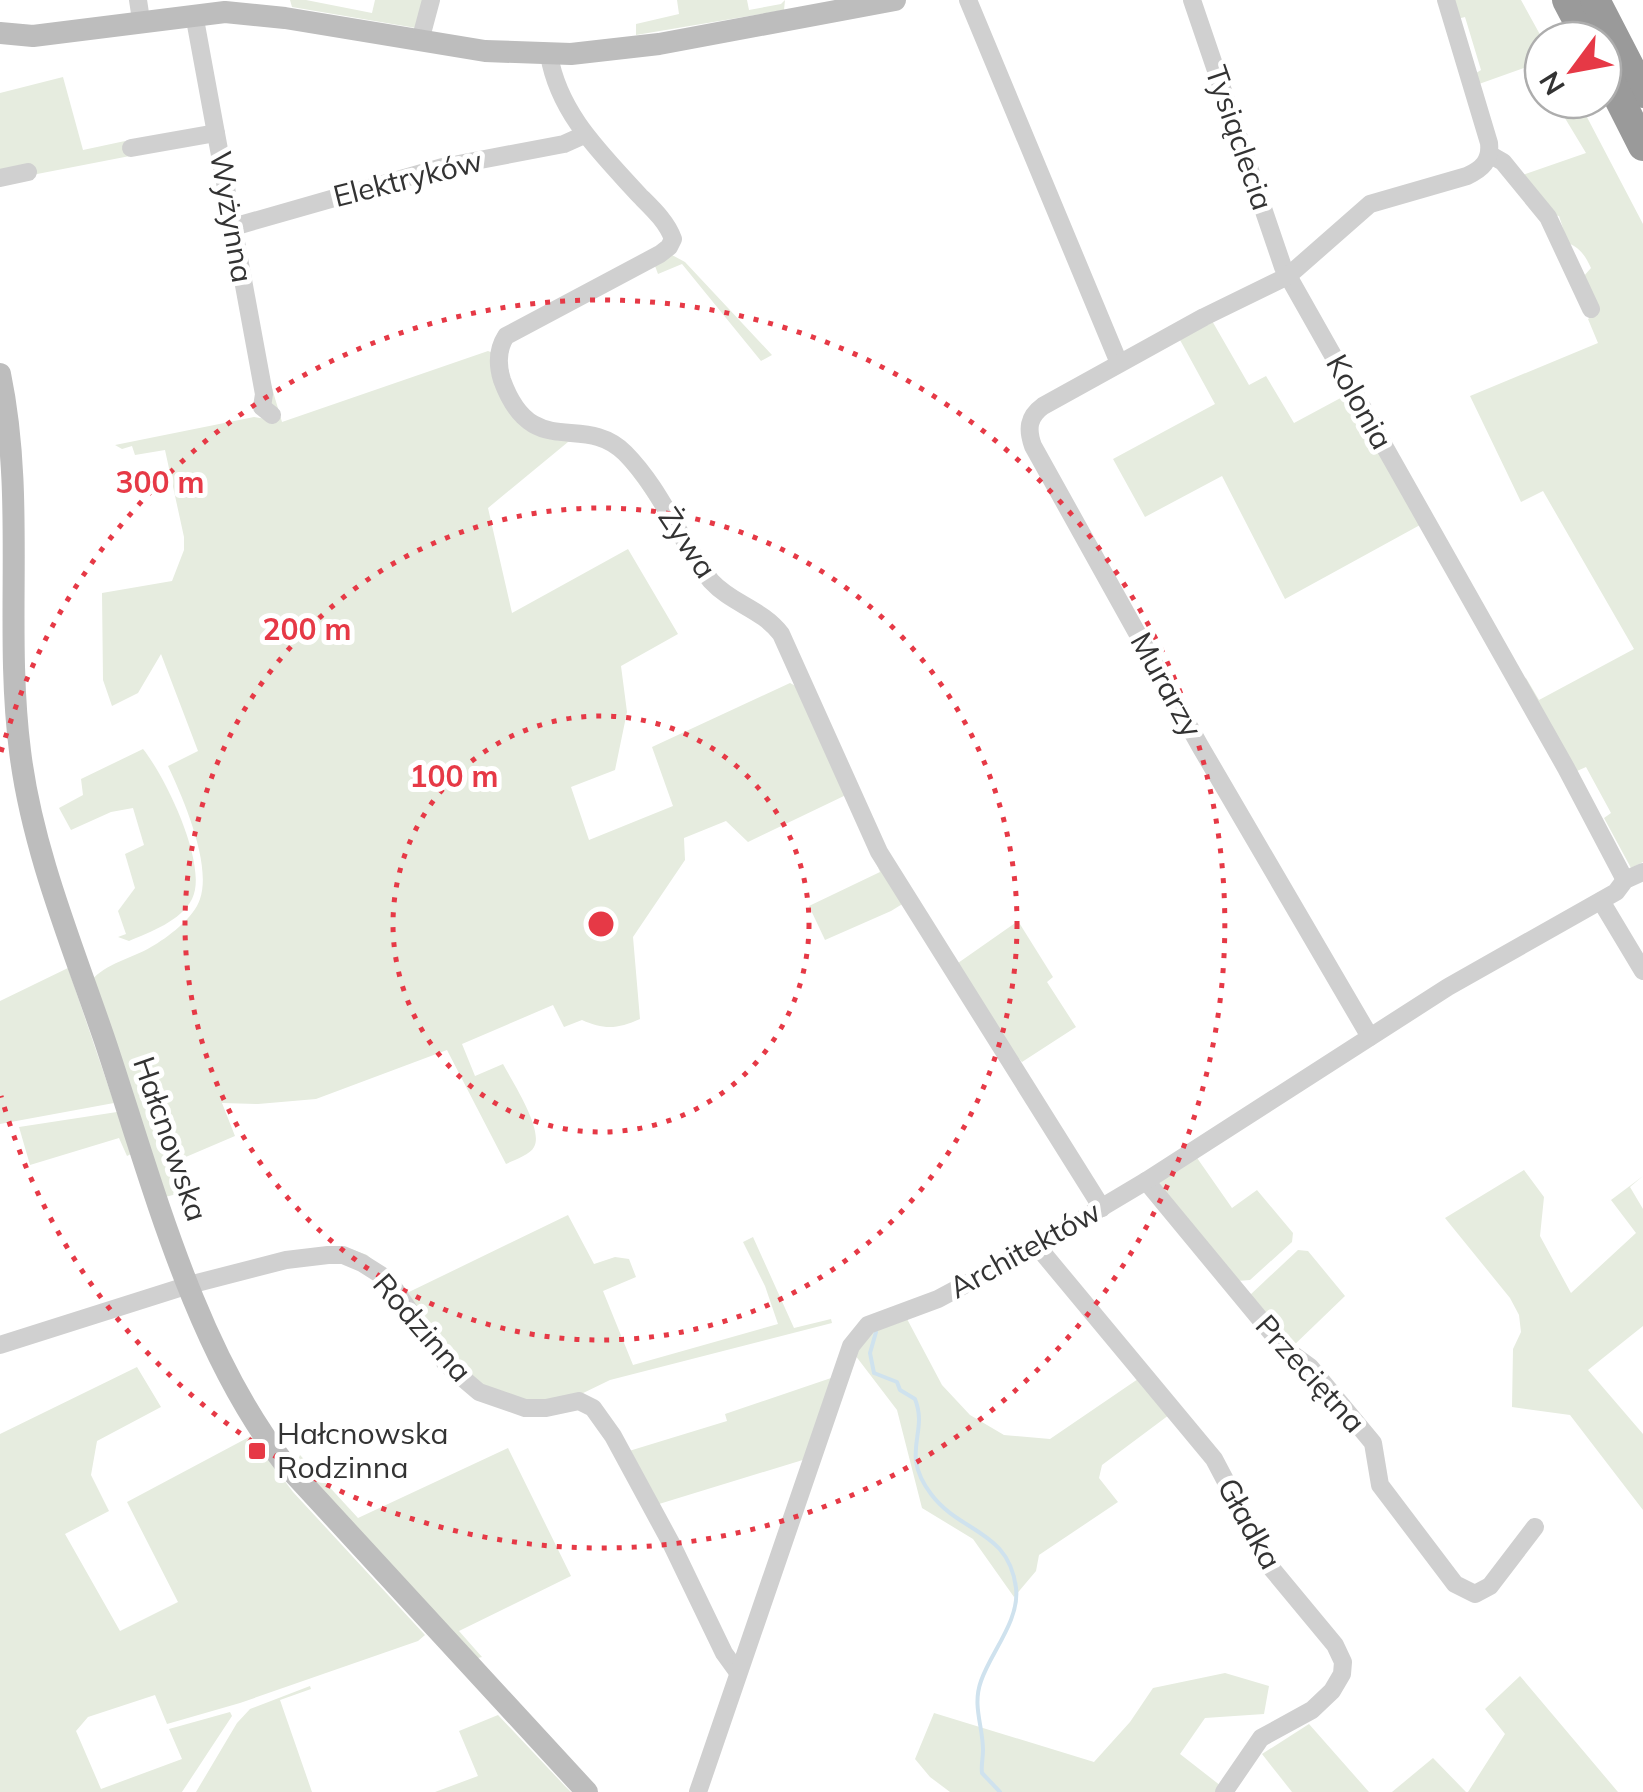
<svg xmlns="http://www.w3.org/2000/svg" width="1643" height="1792" viewBox="0 0 1643 1792" font-family="Mulish,sans-serif">
<style>
.green{fill:#e6ecdf}
.lines{fill:none;stroke-linecap:round;stroke-linejoin:round}
.stream{stroke:#cfe2ee;stroke-width:4}
.street{stroke:#d0d0d0;stroke-width:18}
.secondary{stroke:#bdbdbd;stroke-width:22}
.highway{stroke:#9a9a9a;stroke-width:30}
.ring{fill:none;stroke:#e63946;stroke-width:5;stroke-dasharray:5 10}
.poi-dot{fill:#e63946;stroke:#fff;stroke-width:4}
.labels{text-anchor:middle;stroke-width:10;stroke-linejoin:round;paint-order:stroke}
.street-label{font-size:30px;fill:#333;stroke:#fff}
.poi-label{font-size:30px;fill:#333;stroke:#fff;text-anchor:start}
.centre{fill:#e63946;stroke:#fff;stroke-width:5}
.ring-label{font-size:30px;text-anchor:middle;font-weight:bold;fill:#e63946;stroke:#fff;stroke-width:10;stroke-linejoin:round;paint-order:stroke}
</style>
<rect width="100%" height="100%" fill="#fff"/>
<g class="green">
<polygon points="290,0 306,0 372,13 375,0 427,0 416,28 292,7"/>
<polygon points="677,0 747,0 749,10 781,4 785,0 784,10 636,35 636,24 679,14"/>
<polygon points="1452,0 1521,0 1543,40 1543,83 1532,65 1479,84 1473,75 1481,70 1465,17 1457,19"/>
<polygon points="63,77 83,150 125,141 135,155 32,175 0,173 0,93"/>
<path d="M1554 100H1578L1643 224V862L1631 868 1604 818 1611 813 1586 767 1577 771 1527 691 1526 678 1539 700 1634 649 1543 491 1521 502 1470 396 1598 343 1588 319 1598 312 1583 277 1591 268C1585 255 1580 248 1568 243L1559 216 1553 215 1520 176 1586 153Z"/>
<polygon points="672,255 685,262 772,355 761,361 682,264 658,274 655,266"/>
<polygon points="1211,319 1249,385 1266,376 1294,423 1348,394 1365,424 1358,430 1363,439 1371,436 1420,525 1285,599 1222,476 1145,517 1113,459 1215,404 1180,340"/>
<path d="M488 351 493 353C498 383 515 432 550 439 574 444 594 433 616 451 647 476 678 537 699 571L697 577C679 547 633 464 606 448 595 441 581 442 568 442L488 508 512 613 628 549 678 634 621 666 627 712 615 770 571 787 589 840 673 806 652 747 790 683 803 690 846 795 748 842 726 821 684 838 685 860 633 937 640 1019C618 1029 604 1030 582 1020L564 1027 553 1005 462 1044 475 1076 503 1064C512 1081 544 1130 534 1147 530 1155 514 1160 506 1164L447 1050 316 1099 258 1104 222 1103 235 1136 167 1165 177 1194 165 1197 91 981C106 963 131 959 151 947 167 938 194 918 200 899 212 864 183 798 168 766L198 751 161 654 138 693 112 706 103 680 102 593 172 581 184 550V537L165 450 135 455 132 446 122 449 115 445 254 417 272 420 276 416 271 408 267 371 282 422Z"/>
<path d="M143 749C165 776 209 866 192 899 181 921 150 932 129 941L118 937 126 934 118 911 135 888 125 854 144 845 133 808 111 812 71 830 59 808 83 795 81 779Z"/>
<polygon points="877,865 904,903 891,911 825,940 809,906 880,872"/>
<polygon points="1018,921 1053,977 1047,982 1076,1027 1022,1062 1019,1059 1014,1061 958,963"/>
<polygon points="68,968 114,1103 0,1124 0,1001"/>
<polygon points="117,1112 131,1154 127,1156 119,1138 30,1165 19,1127"/>
<polygon points="1195,1155 1232,1208 1257,1190 1293,1233 1292,1242 1250,1280 1237,1281 1155,1185"/>
<polygon points="1524,1170 1544,1197 1540,1236 1571,1293 1636,1233 1611,1200 1643,1176 1630,1187 1643,1209 1643,1326 1588,1370 1643,1434 1643,1510 1570,1415 1512,1407 1513,1349 1521,1332 1519,1315 1510,1298 1445,1218"/>
<polygon points="568,1215 594,1264 615,1257 629,1259 636,1277 603,1291 633,1365 778,1324 765,1286 743,1242 753,1237 794,1328 831,1319 832,1323 610,1380 577,1396 537,1404 473,1382 351,1249 367,1255 409,1292"/>
<polygon points="1298,1250 1308,1251 1345,1296 1290,1349 1250,1295"/>
<polygon points="906,1317 942,1385 970,1415 1004,1435 1050,1439 1138,1379 1169,1415 1102,1465 1099,1478 1118,1502 1039,1555 1036,1571 1014,1597 973,1539 922,1508 897,1410 855,1355 863,1337"/>
<polygon points="137,1367 161,1407 97,1441 91,1475 109,1511 65,1534 120,1631 178,1602 127,1502 251,1436 293,1492 425,1635 418,1641 240,1703 167,1724 155,1695 88,1717 76,1731 101,1789 182,1759 169,1729 230,1712 232,1716 182,1792 0,1792 0,1434"/>
<polygon points="834,1377 806,1459 659,1504 629,1451 727,1421 725,1414"/>
<polygon points="508,1448 571,1576 459,1631 482,1657 474,1659 296,1465 300,1455 358,1518"/>
<polygon points="1225,1673 1269,1686 1264,1714 1205,1718 1180,1754 1221,1786 1217,1792 950,1792 930,1777 915,1759 934,1713 1094,1762 1130,1722 1153,1688"/>
<polygon points="1520,1676 1618,1792 1468,1792 1505,1734 1485,1709"/>
<polygon points="310,1686 311,1689 280,1700 312,1792 196,1792 237,1723 250,1709"/>
<polygon points="498,1715 564,1785 571,1792 435,1792 478,1776 459,1731"/>
<polygon points="1309,1724 1369,1792 1292,1792 1262,1754"/>
<polygon points="1433,1758 1466,1792 1391,1792 1392,1792"/>
</g>
<g class="lines">
<path class="stream" d="M876 1332 870 1353 874 1373 897 1382 900 1390 915 1399C929 1434 899 1452 931 1494 960 1533 1009 1530 1016 1588 1020 1620 991 1652 981 1681 972 1706 983 1726 983 1750 983 1759 981 1764 982 1773L1000 1792"/>
<g class="street">
<polyline points="138,0 141,20"/>
<polyline points="968,0 1119,363"/>
<polyline points="1192,0 1283,267 1566,768 1625,880"/>
<polyline points="194,14 264,394 262,407 272,415"/>
<polyline points="420,41 431,0"/>
<path d="M549 55C559 114 601 153 640 196 653 209 667 222 673 239L669 247 660 254 506 336C497 350 497 364 502 380 532 463 583 411 625 453 661 489 680 541 711 581 732 604 762 609 781 634L879 852 1102 1208"/>
<polyline points="131,148 216,133"/>
<polyline points="1489,154 1503,162 1548,217 1591,309"/>
<polyline points="0,178 28,172"/>
<polyline points="233,227 443,167 564,144 584,135"/>
<polyline points="1601,901 1643,971"/>
<path d="M1370 1037 1200 746 1033 446C1027 429 1028 417 1043 406L1204 317 1288 276 1370 204 1467 176C1482 169 1491 161 1489 143L1446 0"/>
<polyline points="1146,1181 1284,1348 1310,1367 1373,1443 1380,1485 1455,1584 1475,1594 1490,1586 1535,1527"/>
<polyline points="1037,1246 1214,1459 1272,1569 1335,1645 1343,1662 1342,1674 1332,1691 1312,1710 1261,1738 1224,1792"/>
<polyline points="0,1345 189,1285 286,1260 328,1255 343,1255 362,1263 381,1275 396,1291 446,1364 479,1392 525,1408 546,1408 579,1401 593,1408 613,1436 671,1543 724,1653 737,1671"/>
<polyline points="698,1792 851,1346 868,1325 938,1299 1037,1246 1146,1181 1448,987 1616,892 1625,880 1643,872"/>
</g>
<g class="secondary">
<polyline points="0,33 33,36 225,12 285,18 485,51 571,54 659,44 895,0"/>
<path d="M0 374C26 499 4 626 20 751 32 850 73 947 105 1041 151 1178 194 1348 284 1463L587 1792"/>
</g>
<g class="highway">
<polyline points="1567,0 1588,40"/>
<polyline points="1595,0 1643,93"/>
<polyline points="1603,67 1643,146"/>
</g>
</g>
<g class="ring">
<circle cx="601" cy="924" r="208"/>
<circle cx="601" cy="924" r="416"/>
<path d="M1 752A624 624 0 1 1 1 1096"/>
</g>
<rect class="poi-dot" x="247" y="1441" width="20" height="20" rx="5"/>
<g class="labels">
<g class="street-label">
<text transform="translate(1239 138) rotate(71)" y="10">Tysiąclecia</text>
<text transform="translate(408 179) rotate(-14)" y="10">Elektryków</text>
<text transform="translate(231 217) rotate(80)" y="10">Wyżynna</text>
<text transform="translate(1359 402) rotate(61)" y="10">Kolonia</text>
<text transform="translate(687 543) rotate(56)" y="10">Żywa</text>
<text transform="translate(1166 685) rotate(61)" y="10">Murarzy</text>
<text transform="translate(170 1139) rotate(71)" y="10">Hałcnowska</text>
<text transform="translate(1025 1250) rotate(-29)" y="10">Architektów</text>
<text transform="translate(422 1328) rotate(49)" y="10">Rodzinna</text>
<text transform="translate(1310 1374) rotate(48)" y="10">Przeciętna</text>
<text transform="translate(1249 1524) rotate(61)" y="10">Gładka</text>
</g>
<g class="poi-label">
<text x="277" y="1444">Hałcnowska<tspan x="277" dy="34">Rodzinna</tspan></text>
</g>
</g>
<circle cx="601" cy="924" r="15" class="centre"/>
<g class="ring-label">
<text x="160" y="493">300 m</text>
<text x="307" y="640">200 m</text>
<text x="454" y="787">100 m</text>
</g>
<g transform="translate(1573 70) rotate(238)"><circle r="48" fill="#ffffff" stroke="#adadad" stroke-width="2.5"/>
<path d="M0-8L18 38L0 25L-18 38Z" fill="#e63946"/>
<text y="-15" font-size="28" font-weight="bold" text-anchor="middle" fill="#333333">N</text>
</g>
</svg>
